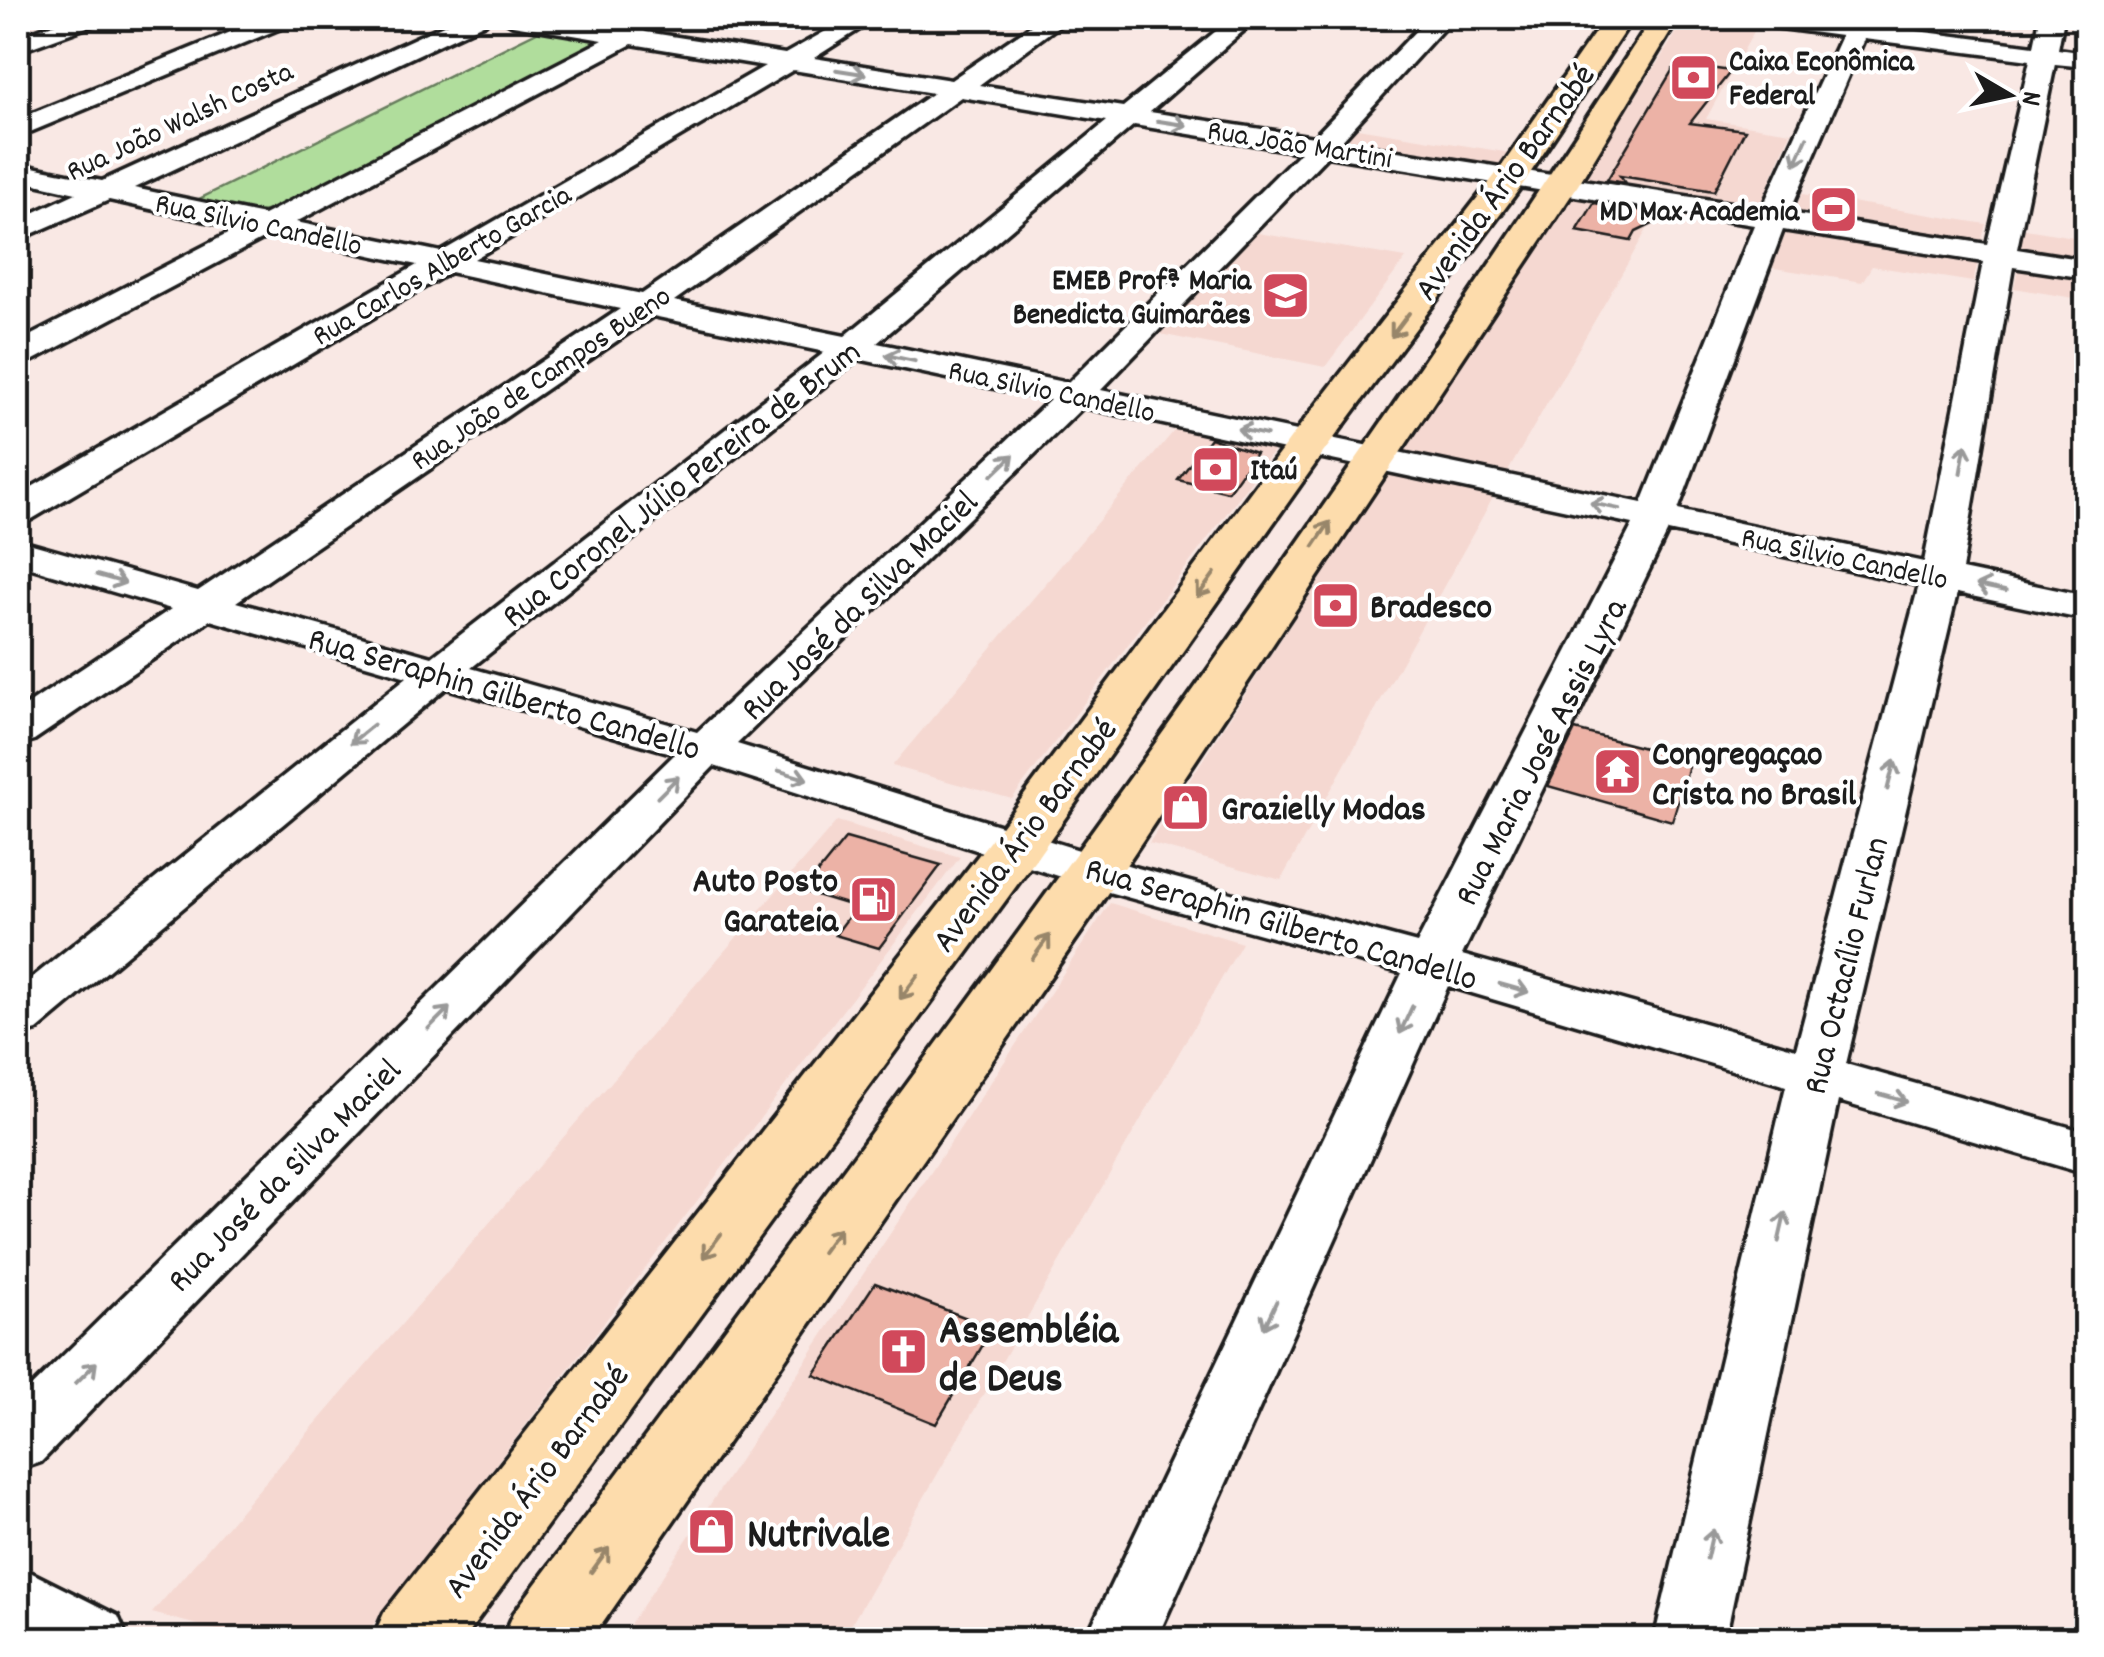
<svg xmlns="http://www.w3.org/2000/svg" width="2104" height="1657" viewBox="0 0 2104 1657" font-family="Dekko,sans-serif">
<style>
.built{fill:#f5d8d1}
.green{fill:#b0dd9c;stroke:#667c5c;stroke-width:2.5}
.building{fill:#ecb2a6;stroke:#1c1c1c;stroke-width:2.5}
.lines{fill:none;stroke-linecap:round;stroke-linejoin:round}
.minor-casing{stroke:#1c1c1c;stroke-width:7}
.major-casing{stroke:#1c1c1c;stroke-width:7}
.minor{fill:#fff;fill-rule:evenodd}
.major{fill:#fddcac;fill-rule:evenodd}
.oneway{stroke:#999}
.oneway2{stroke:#98866b}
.labels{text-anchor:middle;stroke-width:8;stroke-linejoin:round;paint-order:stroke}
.far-poi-label{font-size:30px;font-weight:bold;fill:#1c1c1c;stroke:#fff;text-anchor:start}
.far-street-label{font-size:30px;fill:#1c1c1c;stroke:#fff}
.street-label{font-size:35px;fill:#1c1c1c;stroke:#fff}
.poi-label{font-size:35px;font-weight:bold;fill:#1c1c1c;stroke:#fff;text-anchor:start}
.near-poi-label{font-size:42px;font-weight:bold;fill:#1c1c1c;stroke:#fff;text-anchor:start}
</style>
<rect width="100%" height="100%" fill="#f9e8e4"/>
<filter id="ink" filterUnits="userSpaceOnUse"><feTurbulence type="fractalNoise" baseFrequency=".01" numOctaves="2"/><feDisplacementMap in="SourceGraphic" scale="20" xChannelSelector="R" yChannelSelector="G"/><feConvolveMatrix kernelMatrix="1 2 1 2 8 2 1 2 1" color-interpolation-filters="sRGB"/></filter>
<g filter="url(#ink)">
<g class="built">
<polygon points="1686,18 1758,24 1706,119 1791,132 1759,207 1584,178"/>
<polygon points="1357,128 1517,154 1502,173 1339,146"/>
<polygon points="1570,192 1660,207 1506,475 1395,452"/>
<polygon points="1802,194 1986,224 1980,246 1792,215"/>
<polygon points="1788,225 1979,257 1973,282 1872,266 1862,282 1768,267"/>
<polygon points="2019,228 2086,239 2086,262 2014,250"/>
<polygon points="1252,232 1406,258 1325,367 1160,334"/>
<polygon points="2019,264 2086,275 2086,300 2014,288"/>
<polygon points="1179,425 1278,445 1012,799 892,766"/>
<polygon points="1389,472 1495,494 1281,880 1149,843"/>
<polygon points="837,821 960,857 362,1639 251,1639 152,1613"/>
<polygon points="1110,903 1242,943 843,1639 620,1640"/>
</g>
<polygon class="green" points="547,27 595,37 596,45 279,209 246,214 189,204"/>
<g class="building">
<polygon points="1687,65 1731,71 1690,123 1745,130 1714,191 1620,176 1625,183 1607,180 1673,69 1683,70"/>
<polygon points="1594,203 1651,212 1659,221 1636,232 1631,241 1577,231"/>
<polygon points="1210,438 1256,453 1228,492 1178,480"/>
<polygon points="1575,730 1691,760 1672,821 1548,786"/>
<polygon points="846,838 941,865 879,948 835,935 856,907 803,891"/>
<polygon points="875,1283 993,1328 936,1424 814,1375"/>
</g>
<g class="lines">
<defs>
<g id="minor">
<polygon points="69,18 102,18 98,23 18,52 18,37"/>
<polygon points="265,18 297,18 293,23 18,137 18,119"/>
<path d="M459 18H489L485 23 134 188 264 215 603 40 513 25 501 18H555L625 29 635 26 646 32 785 54 849 18H877L814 58 951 80 1042 18H1069L979 85 1123 107 1232 18H1258L1150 112 1314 137 1428 18H1453L1340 142 1762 208 1841 36 1757 25 1745 18 1847 22 1849 18H1873L1870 25 2034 46 2040 18H2064L2058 49 2086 53V67L2055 64 2017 249 2086 260V278L2013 267 1962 570 2086 596V620L1957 593 1846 1064 2086 1132V1174L1838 1101 1725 1640H1654L1786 1086 1448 986 1156 1640H1085L1402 973 1101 890 714 766 41 1462 18 1470V1400L675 754 446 688 37 1030 18 1035V989L407 677 210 620 34 740 18 744V711L171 609 18 564V540L198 591 620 309 450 272 32 519 18 522V495L417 265 272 234 30 362 18 365V342L239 228 109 200 18 240V220L76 193 18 180V164L102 181ZM1864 39 2030 60 1987 244 1789 213ZM632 44 765 66 441 252 296 222ZM793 70 933 93 642 294 474 259ZM961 97 1107 121 845 336 674 301ZM1134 125 1300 152 1068 383 877 343ZM1327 156 1754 225 1642 503 1101 390ZM1783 230 1983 262 1924 562 1678 510ZM653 316 825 352 432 657 236 602ZM858 359 1050 400 697 732 471 668ZM1083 407 1633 524 1417 943 1134 867 737 744ZM1668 531 1919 585 1796 1049 1462 955Z"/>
<polygon points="18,1566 118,1616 128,1640 26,1640 18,1635"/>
</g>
<g id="major">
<polygon points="1605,18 1633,18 1523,184 1323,453 1036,859 463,1640 372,1640 384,1613 996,833 1293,435 1499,170"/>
<path d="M1652 18H1679L1578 185 1093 915 591 1640H502L514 1613C904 1089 1298 567 1652 18Z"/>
</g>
</defs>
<use href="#minor" class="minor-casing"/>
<use href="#major" class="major-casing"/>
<use href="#minor" class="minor"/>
<use href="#major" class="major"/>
</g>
<defs><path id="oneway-shaft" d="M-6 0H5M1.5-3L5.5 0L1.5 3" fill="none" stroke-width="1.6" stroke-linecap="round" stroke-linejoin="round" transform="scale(2.5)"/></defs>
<g class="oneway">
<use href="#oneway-shaft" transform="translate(851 72) rotate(9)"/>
<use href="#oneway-shaft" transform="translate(1172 123) rotate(9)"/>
<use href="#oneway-shaft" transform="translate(1801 151) rotate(114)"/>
<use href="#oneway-shaft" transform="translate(900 358) rotate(-168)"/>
<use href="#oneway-shaft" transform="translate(1252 432) rotate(-168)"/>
<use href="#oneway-shaft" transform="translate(1963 459) rotate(-80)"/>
<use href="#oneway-shaft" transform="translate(1003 465) rotate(-44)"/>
<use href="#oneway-shaft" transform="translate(1605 506) rotate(-168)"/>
<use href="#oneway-shaft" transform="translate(111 579) rotate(16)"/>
<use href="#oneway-shaft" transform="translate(1991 588) rotate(-168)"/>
<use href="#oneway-shaft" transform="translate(362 734) rotate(141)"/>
<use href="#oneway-shaft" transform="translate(793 775) rotate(17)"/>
<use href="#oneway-shaft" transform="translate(1891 775) rotate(-76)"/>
<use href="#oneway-shaft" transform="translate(668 787) rotate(-45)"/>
<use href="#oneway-shaft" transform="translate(1514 988) rotate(16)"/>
<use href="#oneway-shaft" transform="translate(439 1018) rotate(-45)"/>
<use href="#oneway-shaft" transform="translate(1406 1020) rotate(115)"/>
<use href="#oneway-shaft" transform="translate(1893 1098) rotate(16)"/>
<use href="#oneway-shaft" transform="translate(1782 1227) rotate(-77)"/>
<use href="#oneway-shaft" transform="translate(1270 1315) rotate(115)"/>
<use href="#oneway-shaft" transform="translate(86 1373) rotate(-45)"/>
<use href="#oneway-shaft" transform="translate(1710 1544) rotate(-77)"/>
</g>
<g class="oneway2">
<use href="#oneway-shaft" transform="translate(1400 325) rotate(127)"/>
<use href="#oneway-shaft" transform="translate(1322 534) rotate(-56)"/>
<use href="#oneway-shaft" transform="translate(1206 585) rotate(126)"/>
<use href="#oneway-shaft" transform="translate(1041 947) rotate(-54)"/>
<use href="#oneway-shaft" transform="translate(909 987) rotate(127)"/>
<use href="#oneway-shaft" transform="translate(831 1240) rotate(-54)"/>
<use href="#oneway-shaft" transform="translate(712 1246) rotate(127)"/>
<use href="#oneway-shaft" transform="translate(600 1560) rotate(-54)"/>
</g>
</g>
<defs>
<symbol id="bank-square" viewBox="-11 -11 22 22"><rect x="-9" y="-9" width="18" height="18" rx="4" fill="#d1495b" stroke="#fff"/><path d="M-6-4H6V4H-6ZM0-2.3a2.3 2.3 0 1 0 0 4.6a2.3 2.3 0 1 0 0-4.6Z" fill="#fff"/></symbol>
<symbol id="stadium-square" viewBox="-11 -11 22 22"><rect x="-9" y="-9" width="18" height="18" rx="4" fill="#d1495b" stroke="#fff"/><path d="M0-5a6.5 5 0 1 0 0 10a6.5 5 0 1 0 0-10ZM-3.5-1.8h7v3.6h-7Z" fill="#fff"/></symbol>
<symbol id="school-square" viewBox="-11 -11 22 22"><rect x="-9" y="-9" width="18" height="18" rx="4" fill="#d1495b" stroke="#fff"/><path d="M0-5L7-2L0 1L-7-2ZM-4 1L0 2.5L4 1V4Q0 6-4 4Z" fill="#fff"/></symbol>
<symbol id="temple-square" viewBox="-11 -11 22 22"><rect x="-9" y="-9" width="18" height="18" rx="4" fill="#d1495b" stroke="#fff"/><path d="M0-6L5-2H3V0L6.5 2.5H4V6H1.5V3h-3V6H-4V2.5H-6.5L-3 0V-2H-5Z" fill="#fff"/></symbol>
<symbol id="shop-square" viewBox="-11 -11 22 22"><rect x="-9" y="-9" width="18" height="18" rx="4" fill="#d1495b" stroke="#fff"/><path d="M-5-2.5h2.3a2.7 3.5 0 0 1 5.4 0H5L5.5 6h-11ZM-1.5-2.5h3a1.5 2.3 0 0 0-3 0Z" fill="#fff"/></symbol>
<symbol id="fuel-square" viewBox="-11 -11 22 22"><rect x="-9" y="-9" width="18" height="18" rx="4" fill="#d1495b" stroke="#fff"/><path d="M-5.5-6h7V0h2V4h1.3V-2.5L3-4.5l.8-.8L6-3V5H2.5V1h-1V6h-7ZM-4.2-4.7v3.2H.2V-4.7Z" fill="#fff"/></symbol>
<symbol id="church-square" viewBox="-11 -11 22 22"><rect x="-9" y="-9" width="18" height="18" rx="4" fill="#d1495b" stroke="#fff"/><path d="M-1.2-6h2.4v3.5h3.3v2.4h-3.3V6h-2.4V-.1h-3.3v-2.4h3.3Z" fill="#fff"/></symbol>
</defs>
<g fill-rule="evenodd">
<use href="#bank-square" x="1666" y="50" width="55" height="55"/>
<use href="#stadium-square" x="1806" y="182" width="55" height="55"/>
<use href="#school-square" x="1258" y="268" width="55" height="55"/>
<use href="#bank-square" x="1188" y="442" width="55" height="55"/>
<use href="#bank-square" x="1308" y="578" width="55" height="55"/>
<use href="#temple-square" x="1590" y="744" width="55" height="55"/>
<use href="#shop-square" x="1158" y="780" width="55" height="55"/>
<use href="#fuel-square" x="846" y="872" width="55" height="55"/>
<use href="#church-square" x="876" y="1324" width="55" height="55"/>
<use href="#shop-square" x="684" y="1504" width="55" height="55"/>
</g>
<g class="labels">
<g class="far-poi-label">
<text x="1729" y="70">Caixa Econômica<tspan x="1729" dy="34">Federal</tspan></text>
<text x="1799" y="220" text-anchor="end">MD Max Academia</text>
<text x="1251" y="289" text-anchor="end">EMEB Profª Maria<tspan x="1251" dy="34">Benedicta Guimarães</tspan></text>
<text x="1250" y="479">Itaú</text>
</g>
<g class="far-street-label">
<text transform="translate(179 120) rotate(-25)" y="10">Rua João Walsh Costa</text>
<text transform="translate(1300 143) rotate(9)" y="10">Rua João Martini</text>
<text transform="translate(259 223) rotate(12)" y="10">Rua Silvio Candello</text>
<text transform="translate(441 264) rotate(-30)" y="10">Rua Carlos Alberto Garcia</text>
<text transform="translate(540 377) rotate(-34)" y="10">Rua João de Campos Bueno</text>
<text transform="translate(1052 390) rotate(12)" y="10">Rua Silvio Candello</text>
<text transform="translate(1845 557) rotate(12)" y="10">Rua Silvio Candello</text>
</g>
<g class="street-label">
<text transform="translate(1503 181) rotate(-54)" y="12">Avenida Ário Barnabé</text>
<text transform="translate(680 482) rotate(-38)" y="12">Rua Coronel Júlio Pereira de Brum</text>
<text transform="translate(858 604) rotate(-44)" y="12">Rua José da Silva Maciel</text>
<text transform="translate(505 692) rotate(16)" y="12">Rua Seraphin Gilberto Candello</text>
<text transform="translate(1539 751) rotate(-63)" y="12">Rua Maria José Assis Lyra</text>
<text transform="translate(1023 834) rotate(-53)" y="12">Avenida Ário Barnabé</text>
<text transform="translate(1282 922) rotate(16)" y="12">Rua Seraphin Gilberto Candello</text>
<text transform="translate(1844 965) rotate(-76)" y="12">Rua Octacílio Furlan</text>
<text transform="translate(283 1174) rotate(-45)" y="12">Rua José da Silva Maciel</text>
<text transform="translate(535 1480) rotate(-53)" y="12">Avenida Ário Barnabé</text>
</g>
<g class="poi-label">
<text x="1370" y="617">Bradesco</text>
<text x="1652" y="764">Congregaçao<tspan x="1652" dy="40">Crista no Brasil</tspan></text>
<text x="1221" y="819">Grazielly Modas</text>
<text x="838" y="891" text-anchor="end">Auto Posto<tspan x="838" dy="40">Garateia</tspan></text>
</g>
<g class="near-poi-label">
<text x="939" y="1342">Assembléia<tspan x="939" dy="48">de Deus</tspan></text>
<text x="747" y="1546">Nutrivale</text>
</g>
</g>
<rect width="2104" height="1657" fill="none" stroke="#fff" stroke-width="60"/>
<rect x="30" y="30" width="2044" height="1597" fill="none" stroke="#1c1c1c" stroke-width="4" filter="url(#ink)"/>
<g transform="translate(2009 95) rotate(99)" stroke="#ffffff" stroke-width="8" paint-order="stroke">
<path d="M0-8L18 38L0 25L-18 38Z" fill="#1c1c1c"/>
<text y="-15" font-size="28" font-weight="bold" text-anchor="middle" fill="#1c1c1c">N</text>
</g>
</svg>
